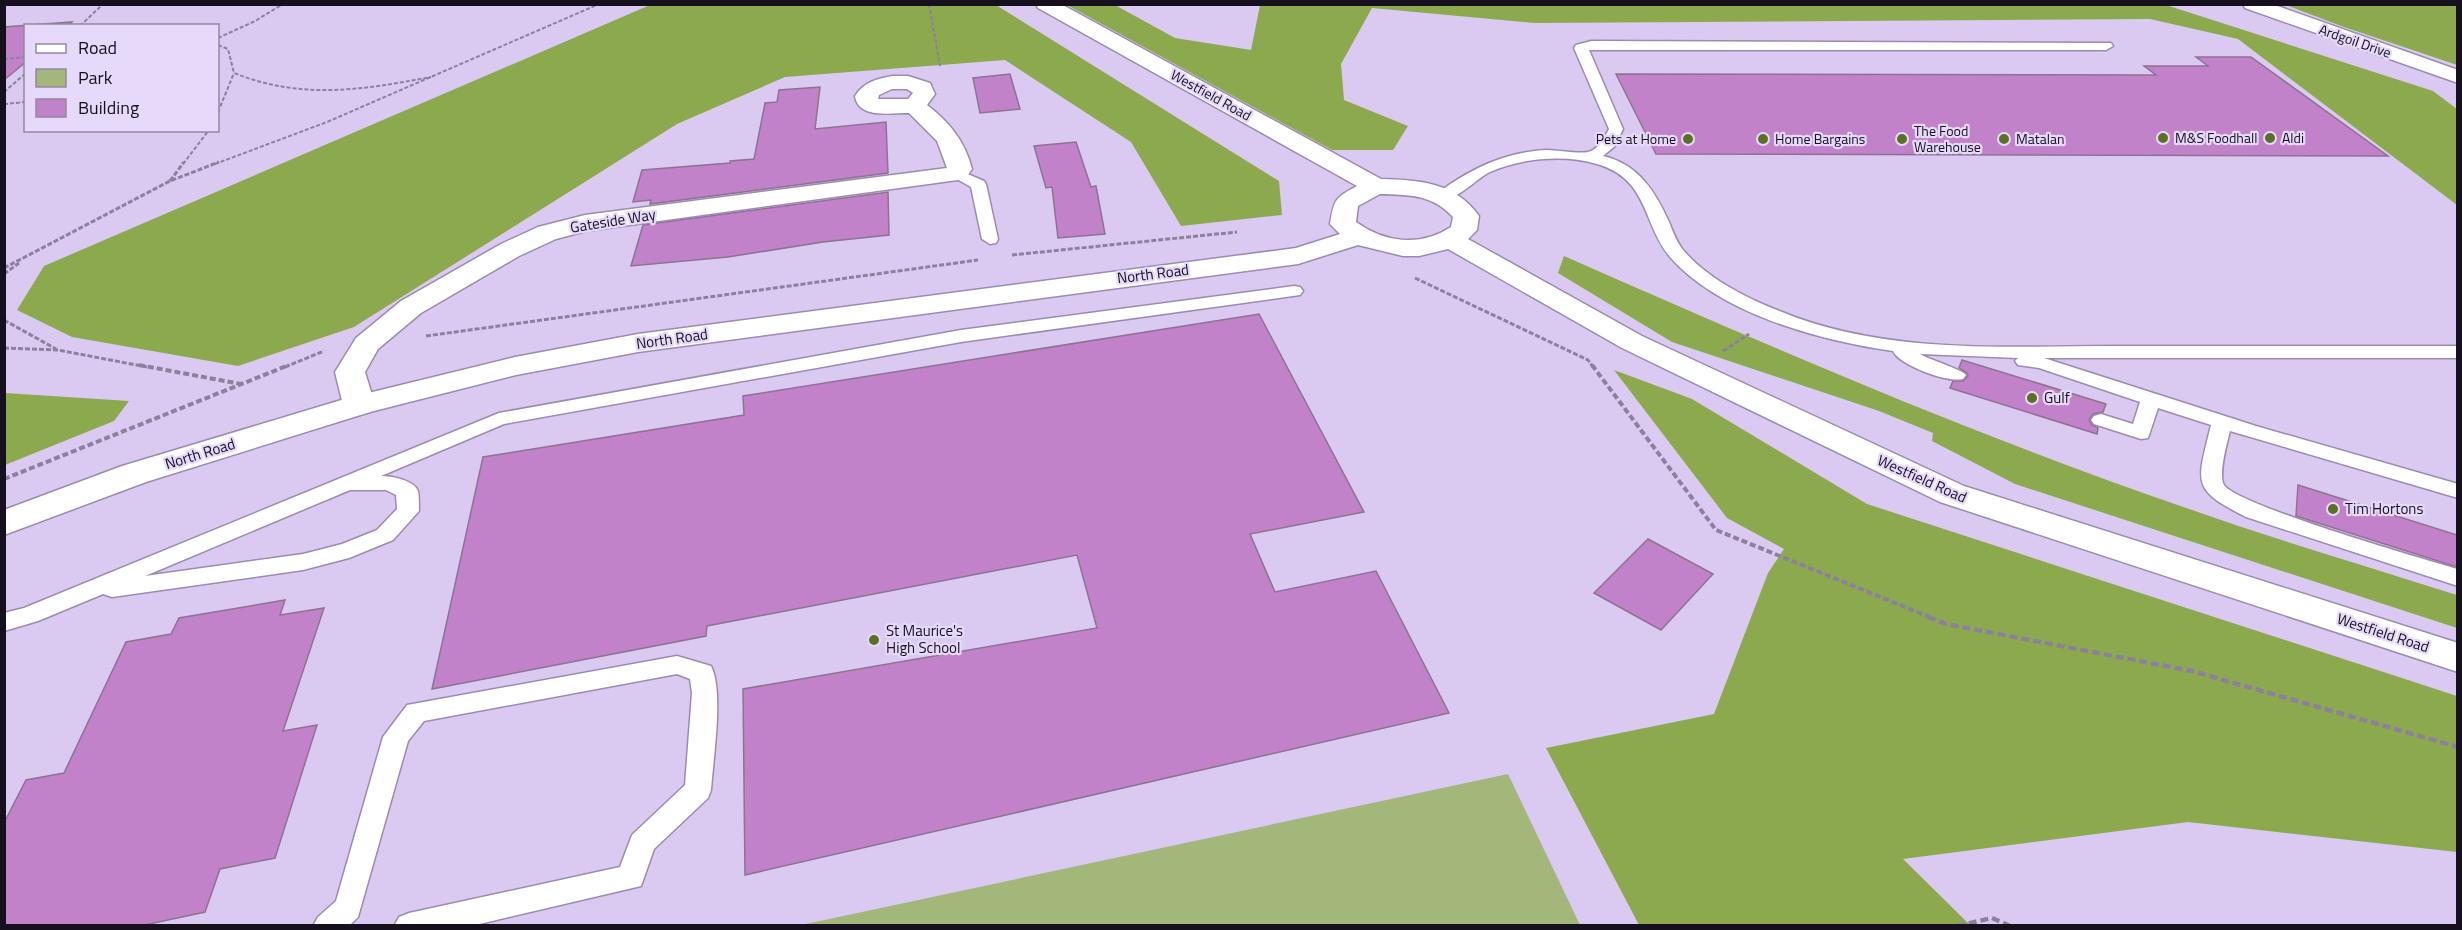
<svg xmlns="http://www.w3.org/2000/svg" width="2462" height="930" viewBox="0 0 2462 930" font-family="'Titillium Web',sans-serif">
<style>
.green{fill:#a3b77b}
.forest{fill:#8da94d}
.building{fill:#c282c9;stroke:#8e7291;stroke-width:1.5}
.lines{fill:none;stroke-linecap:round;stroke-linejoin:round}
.lane-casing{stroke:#9b8bb1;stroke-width:3}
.street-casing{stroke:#9b8bb1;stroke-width:3}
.secondary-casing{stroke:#9b8bb1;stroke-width:3}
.path-far3{stroke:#8c809e;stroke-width:2;stroke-dasharray:4 2;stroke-linecap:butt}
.path-far2{stroke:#8c809e;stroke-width:3;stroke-dasharray:5 2;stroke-linecap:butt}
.path-far1{stroke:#8c809e;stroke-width:4;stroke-dasharray:6 3;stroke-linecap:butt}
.path{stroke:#8c809e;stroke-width:4.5;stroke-dasharray:8 4;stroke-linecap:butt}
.lane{fill:#fff;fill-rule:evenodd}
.street{fill:#fff;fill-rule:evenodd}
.secondary{fill:#fff;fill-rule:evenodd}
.poi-dot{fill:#5b7121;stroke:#e6d9f9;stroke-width:2}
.labels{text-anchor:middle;stroke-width:4.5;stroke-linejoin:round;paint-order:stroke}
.far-street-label{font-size:14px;fill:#16101e;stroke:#e6d9f9}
.far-poi-label{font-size:14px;fill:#16101e;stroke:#e6d9f9;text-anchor:start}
.street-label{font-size:15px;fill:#16101e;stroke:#e6d9f9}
.poi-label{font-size:15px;fill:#16101e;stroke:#e6d9f9;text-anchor:start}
</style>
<rect width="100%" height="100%" fill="#dacaf2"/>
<polygon class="green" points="1508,774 1580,925 801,925"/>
<g class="forest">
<polygon points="650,5 996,5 1279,181 1282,215 1181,226 1131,142 1005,60 785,77 677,124 354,327 238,366 72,337 17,310 44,266"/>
<polygon points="1260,5 2169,6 2433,91 2457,109 2457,205 2238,39 2150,19 1534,23 1372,8 1341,64 1344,100 1408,126 1393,150 1332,150 1067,5 1115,5 1175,38 1251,50"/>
<polygon points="2286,5 2457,5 2457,65 2341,26"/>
<path d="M1564 256C1771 347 1978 437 2192 510 2280 541 2369 567 2457 595V628L2015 484 1932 441 1933 433 1879 411 1672 342 1558 273Z"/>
<polygon points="1614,370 1692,399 1867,504 2457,696 2457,852 2188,822 1903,859 1970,925 1639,925 1546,748 1714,714 1768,573 1784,549 1727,518"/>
<polygon points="4,393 5,393 129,401 114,421 5,465"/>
</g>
<g class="building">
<polygon points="72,22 68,26 26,26 26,62 4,80 4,27"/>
<polygon points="2196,57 2251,57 2388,156 1656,154 1616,74 2156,75 2144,66 2208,66"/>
<polygon points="1010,74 1020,109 980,113 973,78"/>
<polygon points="820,87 815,129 886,122 888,173 650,204 651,200 633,202 642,170 730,163 730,161 754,159 765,103 777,102 779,90"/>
<polygon points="1076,142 1091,187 1096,186 1105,234 1058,238 1052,187 1046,188 1034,146"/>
<polygon points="888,192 889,235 823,242 728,257 631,266 643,225"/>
<polygon points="1259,314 1364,512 1250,534 1275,592 1376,571 1449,713 745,875 743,689 1097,628 1077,555 707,626 706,636 432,689 483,457 744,415 743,396"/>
<polygon points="1962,360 2106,404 2103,412 2093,414 2089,420 2092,425 2098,428 2097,434 1950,388 1953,381 1963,381 1968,376 1967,373 1959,368"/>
<polygon points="2298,485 2457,535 2457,567 2296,516"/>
<polygon points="1648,539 1713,574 1661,630 1594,593"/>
<polygon points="285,600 280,615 324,608 283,731 317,725 275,858 220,869 205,912 140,926 4,926 4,823 26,780 64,773 126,642 171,634 179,618"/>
</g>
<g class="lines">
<defs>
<g id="lane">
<path d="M1591 41 2111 43 2113 46 2106 50H1589L1623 129 1615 146 1603 156C1638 164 1655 191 1669 222 1673 232 1677 243 1684 251 1708 279 1748 299 1782 312 1887 355 2006 346 2118 346 2231 346 2344 346 2458 346V358H2044L2256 426 2458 484V498L2230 431C2227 443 2218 475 2224 485 2237 505 2423 559 2458 569V586L2246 517C2190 489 2197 483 2211 425L2158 408 2148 438 2141 439 2094 424 2091 420 2094 416 2101 414 2133 424 2140 402 2039 368 2018 365 2015 361 2018 358 1920 354C1930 360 1961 369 1966 375L1963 379C1947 383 1899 365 1893 351 1821 341 1720 314 1670 257 1642 223 1649 179 1597 164 1564 154 1522 158 1490 172 1475 179 1456 203 1439 198L1437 195 1439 192C1472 168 1505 152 1546 150 1557 150 1579 154 1588 152 1598 150 1605 137 1609 129L1574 48 1576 45Z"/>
<polygon points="956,169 984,181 986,184 998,239 996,243 990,244 982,239 971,187 948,174"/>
<path d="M1294 286 1300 287 1303 291 1300 295 961 342 504 424 381 476C391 476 414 480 418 491 419 496 419 505 419 511L393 540 349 558 303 570 112 597 103 594 38 621 4 631V613L24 608 499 413 961 330ZM350 490H386L396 495 397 509 377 530 342 544 303 554 145 576Z"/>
<path d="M677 656 711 666C724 691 713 760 711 790L708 798 654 849 641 886 471 926H394L399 917 409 913 620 867 632 835 685 785 692 693 690 679 677 674 424 721 408 741 358 917 349 926H313L318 917 336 901 383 737 407 705Z"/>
</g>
<g id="street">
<polygon points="2243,4 2272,4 2458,70 2458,83 2245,8"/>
<path d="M892 76H908L930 83 935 94 927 105C949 122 965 141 972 169L965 179 586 231 556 239 519 256 421 313 378 349 365 372 375 405 370 412 359 415 348 412 343 405 335 372 356 338 401 301 501 244 538 227 585 215 947 168 937 141 909 113C891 113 858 119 855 96 864 82 876 79 892 76ZM892 89H907L913 93 908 99H878L879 95Z"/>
</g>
<path id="secondary" d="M1036 4H1061L1381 179C1419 180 1455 182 1479 216L1477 230 1468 239 1642 336 1964 486 2458 643V672L1940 502 1622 348 1448 249 1419 256H1403L1358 245 1298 264 638 352 516 375 370 412 146 482 4 535V510L122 466 348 398 515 357 638 334 1296 248 1340 234 1330 224C1334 199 1335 198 1357 186L1038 8ZM1380 194C1409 195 1432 194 1453 217L1451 227C1421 247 1385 243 1356 222L1358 206Z"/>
</defs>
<use href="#lane" class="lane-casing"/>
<use href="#street" class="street-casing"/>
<use href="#secondary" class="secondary-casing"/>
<g class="path-far3">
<polyline points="929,4 940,66"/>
<polyline points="80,26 103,4"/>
<polyline points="218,38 255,21 283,4"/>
<path d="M218 45 228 49 234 73C302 100 361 90 431 77"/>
<polyline points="4,59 26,57"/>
<polyline points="4,92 26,73"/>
<polyline points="4,104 26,102"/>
<polyline points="218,112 234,73"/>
<polyline points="183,164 209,130"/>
<polyline points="215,164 327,122 599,4"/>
</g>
<g class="path-far2">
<polyline points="170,181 184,162"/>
<polyline points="1012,255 1237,232"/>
<polyline points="4,268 170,181 219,162"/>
<polyline points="4,274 19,263"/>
<polyline points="1415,278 1588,360 1593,367"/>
<polyline points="4,320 56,349"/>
<polyline points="426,336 978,260"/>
<polyline points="4,348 58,350 147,367"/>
<polyline points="1723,351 1749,334"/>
<polyline points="285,367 324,351"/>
</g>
<g class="path-far1">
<polyline points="139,365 241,384"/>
<polyline points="1592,365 1716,530 1932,618"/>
<polyline points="4,479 289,365"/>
</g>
<g class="path">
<polyline points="1928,617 1946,624 2192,671 2458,747"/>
<polyline points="1957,926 1992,918 2010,926"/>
</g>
<use href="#lane" class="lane"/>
<use href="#street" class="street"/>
<use href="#secondary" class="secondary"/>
</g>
<g class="poi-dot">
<circle cx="2163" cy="138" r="6"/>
<circle cx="2270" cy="138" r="6"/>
<circle cx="1688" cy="139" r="6"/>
<circle cx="1763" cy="139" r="6"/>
<circle cx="1902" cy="139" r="6"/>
<circle cx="2004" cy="139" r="6"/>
<circle cx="2032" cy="398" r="6"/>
<circle cx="2333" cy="509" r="6"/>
<circle cx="874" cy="640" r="6"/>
</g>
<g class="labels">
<g class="far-street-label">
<text transform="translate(2355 41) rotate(19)" y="5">Ardgoil Drive</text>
<text transform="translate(1211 95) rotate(29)" y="5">Westfield Road</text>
</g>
<g class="far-poi-label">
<text x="1914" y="136">The Food<tspan x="1914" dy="16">Warehouse</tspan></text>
<text x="2175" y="143">M&amp;S Foodhall</text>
<text x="2282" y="143">Aldi</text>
<text x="1676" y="144" text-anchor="end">Pets at Home</text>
<text x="1775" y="144">Home Bargains</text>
<text x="2016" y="144">Matalan</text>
</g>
<g class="street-label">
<text transform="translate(613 221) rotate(-9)" y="5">Gateside Way</text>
<text transform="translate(1153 274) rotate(-7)" y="5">North Road</text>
<text transform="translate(672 339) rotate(-8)" y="5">North Road</text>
<text transform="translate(200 454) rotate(-17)" y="5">North Road</text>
<text transform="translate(1922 479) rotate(24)" y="5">Westfield Road</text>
<text transform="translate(2383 633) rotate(18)" y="5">Westfield Road</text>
</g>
<g class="poi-label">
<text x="2044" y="403">Gulf</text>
<text x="2345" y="514">Tim Hortons</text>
<text x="886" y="636">St Maurice's<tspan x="886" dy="17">High School</tspan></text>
</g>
</g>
<rect width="2462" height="930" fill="none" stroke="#16101e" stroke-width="12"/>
<rect x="24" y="24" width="195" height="108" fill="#e6d9f9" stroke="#9389a1" stroke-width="1.5"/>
<rect x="36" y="44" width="30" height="9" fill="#ffffff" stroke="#9389a1" stroke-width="1.5"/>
<text x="78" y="54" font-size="18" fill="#16101e">Road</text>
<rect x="36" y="69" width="30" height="18" fill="#a3b77b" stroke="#9389a1" stroke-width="1.5"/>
<text x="78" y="84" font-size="18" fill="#16101e">Park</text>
<rect x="36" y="99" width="30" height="18" fill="#c282c9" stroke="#9389a1" stroke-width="1.5"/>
<text x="78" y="114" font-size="18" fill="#16101e">Building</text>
</svg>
